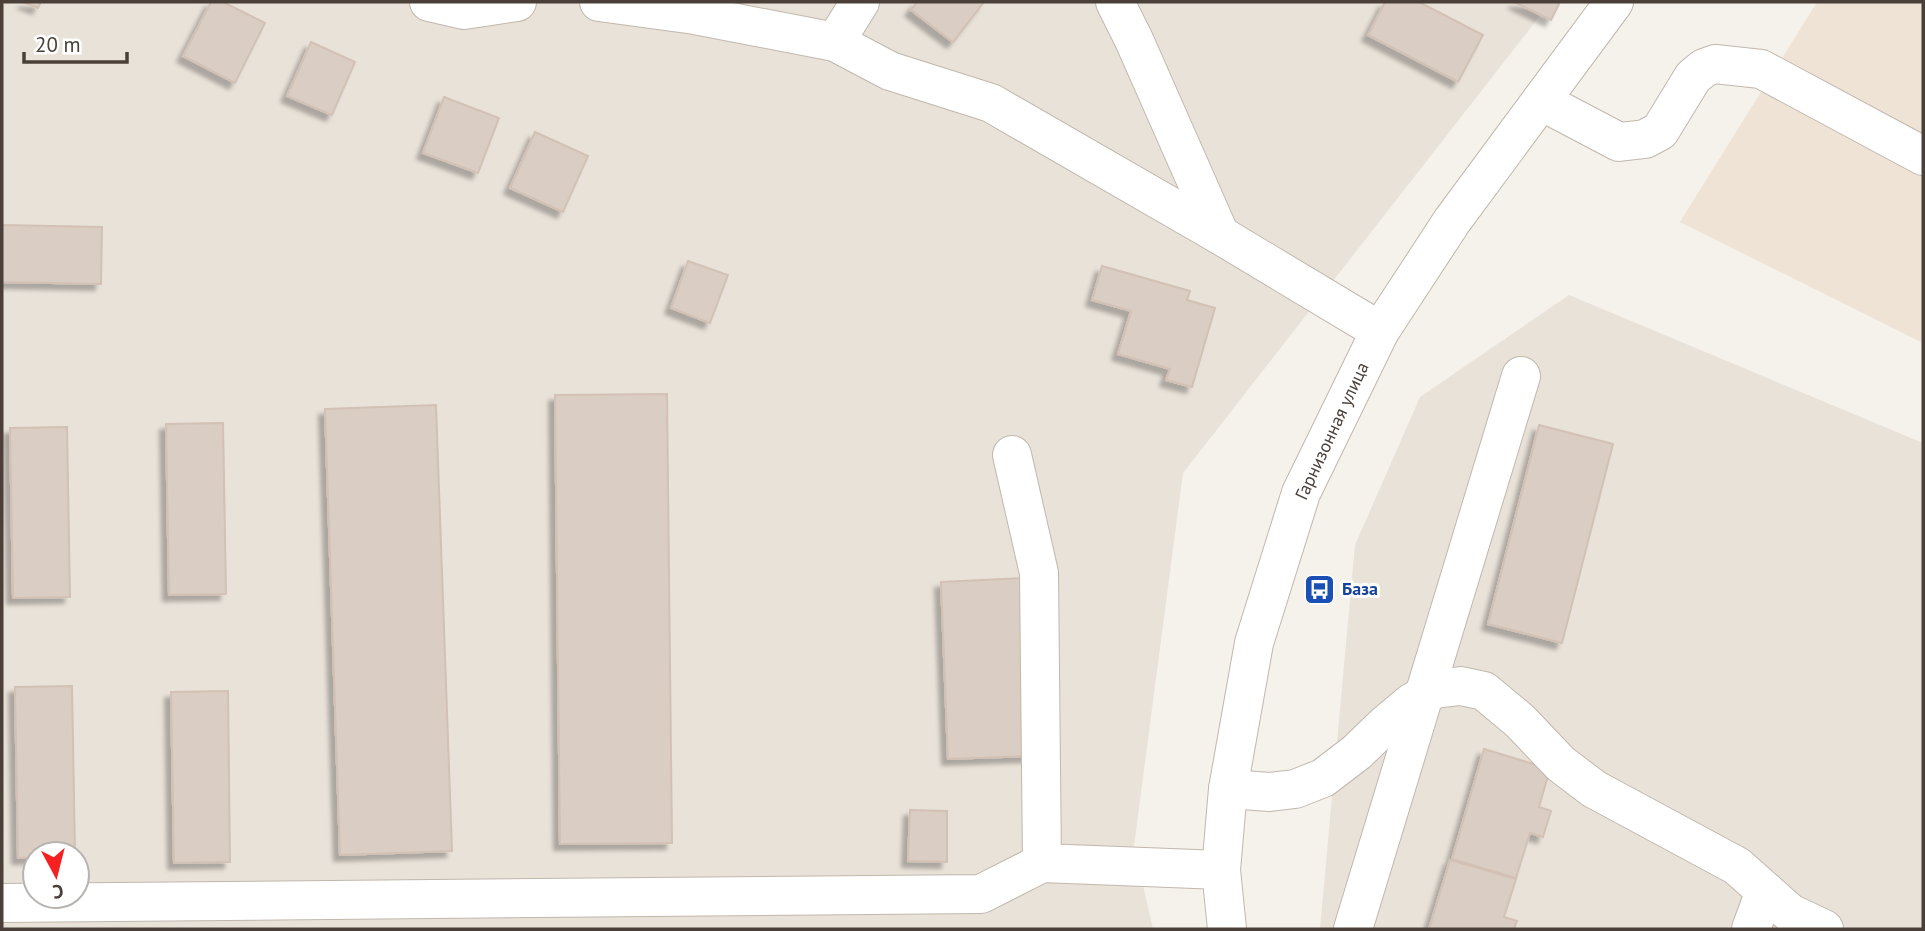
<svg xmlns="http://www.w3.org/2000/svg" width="1925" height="931" viewBox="0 0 1925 931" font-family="'PT Sans',sans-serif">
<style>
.residential{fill:#e9e2d9;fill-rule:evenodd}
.education{fill:#eee3d5}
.building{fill:#dacdc3;stroke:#d2c1b4;stroke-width:2;filter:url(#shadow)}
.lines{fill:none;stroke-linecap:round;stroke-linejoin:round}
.minor-casing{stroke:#c1b7ad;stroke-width:40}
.minor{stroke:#fff;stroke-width:38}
.labels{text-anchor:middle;stroke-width:6;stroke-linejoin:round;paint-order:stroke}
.street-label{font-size:18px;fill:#4a4039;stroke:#fff}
.transit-label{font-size:18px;font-weight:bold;fill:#164399;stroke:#fff;text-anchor:start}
</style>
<defs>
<filter id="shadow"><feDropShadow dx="-6" dy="6" stdDeviation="2" flood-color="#0004"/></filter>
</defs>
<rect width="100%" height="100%" fill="#f5f1eb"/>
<g class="residential">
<path d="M2 2H1549L1529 30 1183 473 1134 846 1153 929H2ZM35 854H77V896H35Z"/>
<polygon points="1569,295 1923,443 1923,929 1320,929 1355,545 1420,397"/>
</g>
<polygon class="education" points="1817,2 1923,2 1923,343 1680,222"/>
<g class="building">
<polygon points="23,2 41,2 38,8"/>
<polygon points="211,2 223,2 265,23 235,83 183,56"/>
<polygon points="917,2 984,2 953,42 911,10"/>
<polygon points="1385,2 1419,2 1483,35 1458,82 1368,35"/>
<polygon points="1514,2 1560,2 1551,20"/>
<polygon points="311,42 355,62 332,115 287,96"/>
<polygon points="444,97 499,118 478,173 423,153"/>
<polygon points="535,132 588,156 563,212 510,188"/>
<polygon points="2,225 102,227 101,284 2,282"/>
<polygon points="688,261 728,275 710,323 671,308"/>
<polygon points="1102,266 1190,291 1187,300 1215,308 1192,387 1166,380 1170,369 1118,354 1131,311 1092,300"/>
<polygon points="667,394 672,843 560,844 555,395"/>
<polygon points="436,405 452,851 340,855 325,409"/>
<polygon points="223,423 226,594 169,595 166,424"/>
<polygon points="1539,425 1613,444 1562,643 1488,624"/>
<polygon points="67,427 70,597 13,598 10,428"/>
<polygon points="1023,578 1030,756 948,759 941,582"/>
<polygon points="72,686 75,854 35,854 35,858 18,858 15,687"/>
<polygon points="228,691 230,862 174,863 171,692"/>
<polygon points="1484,749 1550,769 1539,807 1551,811 1543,837 1530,833 1516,878 1452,859"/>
<polygon points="910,810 947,811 947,862 908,861"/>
<polygon points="1450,860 1516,879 1504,917 1517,921 1514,929 1429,929"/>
</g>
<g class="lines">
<defs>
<g id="minor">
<polyline points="429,2 464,10 517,2"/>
<polyline points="599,2 695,15 835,42 890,71 991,103 1220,235 1380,331"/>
<polyline points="1115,2 1134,40 1220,235"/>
<polyline points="835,42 860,2"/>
<polyline points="1541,101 1619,142 1645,139 1660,131 1693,77 1704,68 1715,64 1761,69 1923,156"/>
<polyline points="1012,455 1039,573 1042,863 1221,870"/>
<polyline points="1228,789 1270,792 1295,789 1323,778 1357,752 1386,724 1411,703 1435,689 1461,686 1484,691 1520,721 1561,764 1594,789 1737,866 1790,913 1824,929"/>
<polyline points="2,903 981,894 1042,863"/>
<polyline points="1227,929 1221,870 1228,789 1254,643 1301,493 1380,331 1452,221 1614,2"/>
<polyline points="1353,929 1521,376"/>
<polyline points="1751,929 1765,891"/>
</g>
</defs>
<use href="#minor" class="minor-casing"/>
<use href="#minor" class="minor"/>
</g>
<defs>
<symbol id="bus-square" viewBox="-11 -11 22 22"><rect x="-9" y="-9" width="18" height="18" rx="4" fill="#1a4fb4" stroke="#fff"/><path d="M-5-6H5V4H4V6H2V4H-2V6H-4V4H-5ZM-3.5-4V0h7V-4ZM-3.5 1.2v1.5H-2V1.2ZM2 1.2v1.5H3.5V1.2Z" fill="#fff"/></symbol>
</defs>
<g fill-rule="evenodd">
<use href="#bus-square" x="1302" y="572" width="35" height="35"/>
</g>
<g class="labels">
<g class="street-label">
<text transform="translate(1332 431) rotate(-65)" y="6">Гарнизонная улица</text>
</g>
<g class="transit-label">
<text x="1342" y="595">База</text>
</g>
</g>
<rect width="1925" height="931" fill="none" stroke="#4a4039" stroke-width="7"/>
<g transform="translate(56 875) rotate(173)"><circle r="33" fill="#ffffff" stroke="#b7b3b0" stroke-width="2"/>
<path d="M0-5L12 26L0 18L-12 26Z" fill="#f72021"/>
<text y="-10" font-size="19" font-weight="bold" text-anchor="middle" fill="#4a4039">С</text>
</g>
<path d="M24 52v10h103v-10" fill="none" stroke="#4a4039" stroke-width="3.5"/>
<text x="35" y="52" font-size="21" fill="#4a4039" stroke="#ffffff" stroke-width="5" paint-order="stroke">20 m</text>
</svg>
